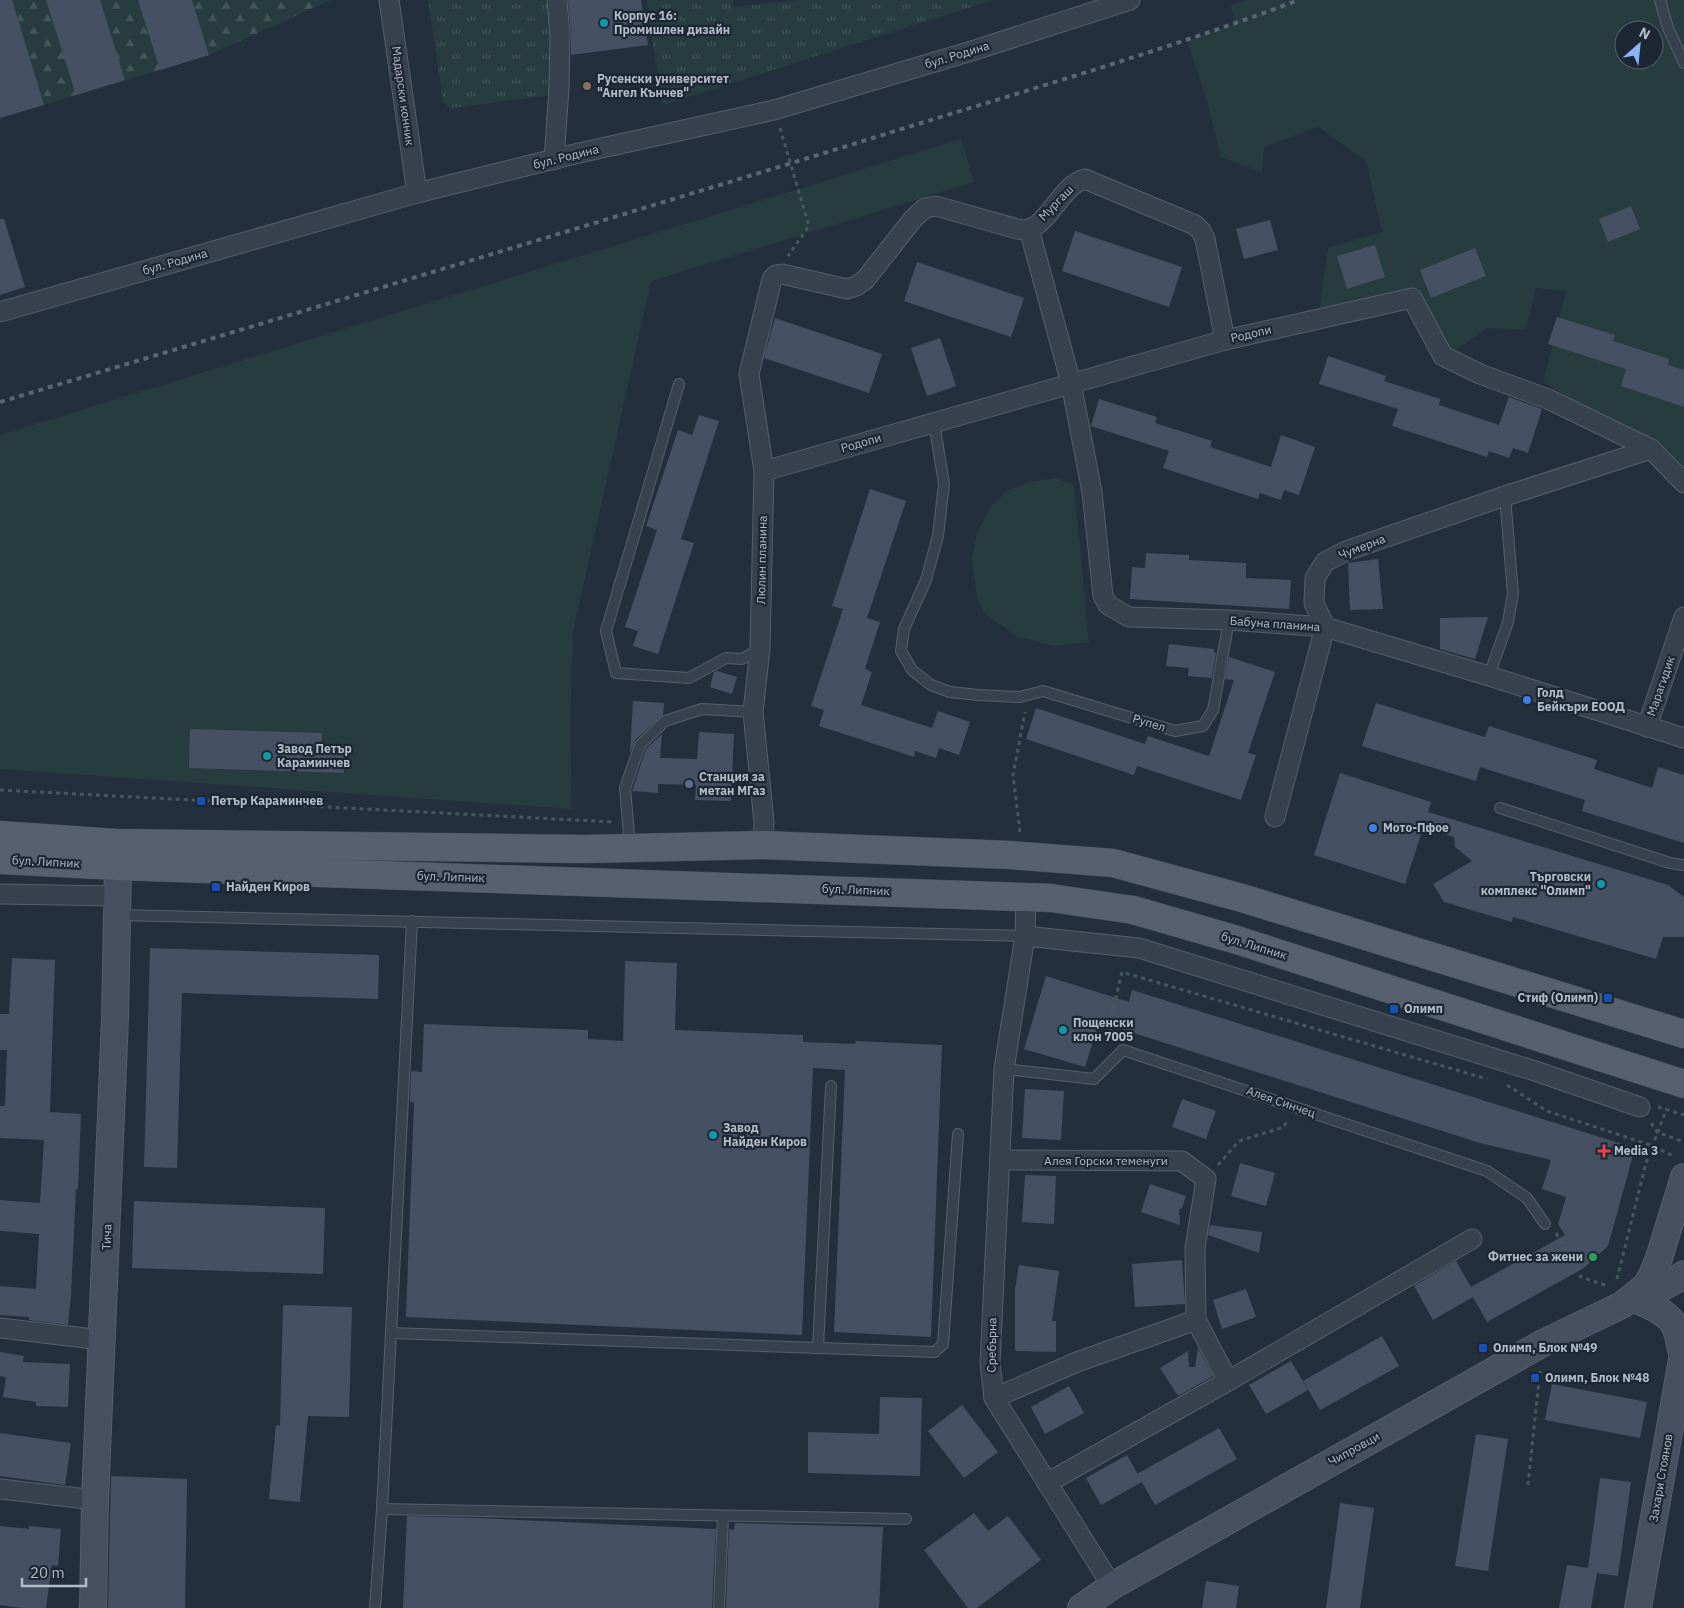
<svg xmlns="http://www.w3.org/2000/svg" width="1684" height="1608" viewBox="0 0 1684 1608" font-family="'IBM Plex Sans',sans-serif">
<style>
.grass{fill:#263c3f;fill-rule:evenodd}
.forest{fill:url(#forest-firs)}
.park{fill:url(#park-tufts)}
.building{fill:#455162}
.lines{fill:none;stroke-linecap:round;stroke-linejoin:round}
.lane-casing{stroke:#565f6c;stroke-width:12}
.street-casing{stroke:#565f6c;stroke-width:21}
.secondary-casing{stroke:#565f6c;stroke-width:28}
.primary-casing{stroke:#414a57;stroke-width:29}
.path{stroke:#44595c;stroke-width:3;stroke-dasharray:4 4;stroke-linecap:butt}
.lane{stroke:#38414e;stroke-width:10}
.street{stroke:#38414e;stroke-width:19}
.secondary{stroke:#465061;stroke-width:26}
.primary{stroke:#56606e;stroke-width:28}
.rail{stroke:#5a6575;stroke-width:4;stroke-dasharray:5 5;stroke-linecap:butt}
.culture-dot{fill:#0f9aa8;stroke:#1d2633;stroke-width:2}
.education-dot{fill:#8d6e63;stroke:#1d2633;stroke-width:2}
.shop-dot{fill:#3f7fe0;stroke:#1d2633;stroke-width:2}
.service-dot{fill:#5c6f8a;stroke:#1d2633;stroke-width:2}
.transit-dot{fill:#1a4fb4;stroke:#1d2633;stroke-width:2}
.health-dot{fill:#e0444e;stroke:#1d2633;stroke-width:2}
.leisure-dot{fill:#2e9e5b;stroke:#1d2633;stroke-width:2}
.labels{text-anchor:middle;stroke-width:4.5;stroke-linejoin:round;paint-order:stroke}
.poi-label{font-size:12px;font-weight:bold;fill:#b4bcc9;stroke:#1d2633;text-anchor:start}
.street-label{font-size:12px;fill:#b4bcc9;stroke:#1d2633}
</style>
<defs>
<pattern id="forest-firs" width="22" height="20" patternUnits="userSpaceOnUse" patternTransform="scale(1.25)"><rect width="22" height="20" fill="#263c3f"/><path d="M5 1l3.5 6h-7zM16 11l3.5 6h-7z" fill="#435659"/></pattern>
<pattern id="park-tufts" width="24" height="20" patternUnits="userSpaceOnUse" patternTransform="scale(1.25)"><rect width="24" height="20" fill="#263c3f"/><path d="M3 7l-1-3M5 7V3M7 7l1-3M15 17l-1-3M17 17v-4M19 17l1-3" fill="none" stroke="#435659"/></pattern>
</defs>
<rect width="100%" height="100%" fill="#242f3e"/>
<g class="grass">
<path d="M1245 0H1684V483L1651 449 1543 382 1566 291 1536 288 1526 330 1487 328 1457 349 1443 356 1412 298 1318 319 1328 248 1382 232 1366 161 1318 127 1264 147 1262 172 1221 157 1206 97 1187 40 1235 24 1231 5ZM1624 30H1654V60H1624Z"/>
<polygon points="961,139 974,182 651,281 573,632 570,726 572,809 0,769 0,435"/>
<polygon points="1055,478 1074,485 1089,642 1055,646 1018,637 985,614 977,598 972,558 977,533 991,506 1008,490 1030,482"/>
</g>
<polygon class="forest" points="0,0 331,0 209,55 0,118"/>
<g class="park">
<polygon points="428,0 549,0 554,80 552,95 451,108 443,102"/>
<polygon points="647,0 733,0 734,7 799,0 993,0 663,105 649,21"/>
</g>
<g class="building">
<polygon points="0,0 12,0 44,105 0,118"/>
<polygon points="46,0 100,0 125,80 76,95"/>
<polygon points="138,0 192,0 209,55 160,70"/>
<polygon points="568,0 641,0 648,45 571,55 571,35"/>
<polygon points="1631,206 1640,229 1608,242 1599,219"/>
<polygon points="0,219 4,219 25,287 0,295"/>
<polygon points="1270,220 1278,250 1244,259 1236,229"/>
<polygon points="1075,231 1182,267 1169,307 1062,271"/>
<polygon points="1375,245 1385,277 1347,289 1337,256"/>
<polygon points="1475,248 1486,276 1431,298 1420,270"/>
<polygon points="917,262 1024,298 1011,337 904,301"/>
<polygon points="1557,317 1615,335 1613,341 1669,359 1668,365 1684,370 1684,407 1621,386 1626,369 1548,344"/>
<polygon points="775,318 882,354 869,393 764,358"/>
<polygon points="940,338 956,386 927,396 911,348"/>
<polygon points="1328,356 1386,376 1384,381 1440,399 1439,405 1499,425 1509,397 1542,409 1528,453 1513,448 1509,458 1489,451 1487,457 1392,426 1398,409 1319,384"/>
<polygon points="1099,399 1157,417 1155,423 1212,441 1210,447 1271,467 1281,435 1315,447 1299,495 1284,490 1281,500 1260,493 1258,499 1163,468 1169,451 1091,426"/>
<polygon points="699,415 719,421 681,539 694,543 658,654 633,646 638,631 625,627 657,530 646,526 678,430 692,435"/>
<polygon points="870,489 906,501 867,618 880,622 865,669 872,672 861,705 932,728 938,711 970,722 959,755 939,748 936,758 915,751 914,757 844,734 819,726 824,710 811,706 843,609 832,606"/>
<polygon points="1146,553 1189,555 1189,560 1246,563 1246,578 1291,580 1289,609 1130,599 1132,567 1145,568"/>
<polygon points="1378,559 1383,609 1350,610 1348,563"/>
<polygon points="1488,617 1475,659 1440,649 1440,618"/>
<polygon points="1169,644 1214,649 1214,652 1216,653 1212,678 1188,676 1189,668 1166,666"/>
<polygon points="1229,657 1275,672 1248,753 1256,755 1241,800 1137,766 1134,775 1026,739 1036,708 1145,744 1148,736 1209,756 1234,680 1225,679"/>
<polygon points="717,671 737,677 732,694 710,687 714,672"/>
<polygon points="633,701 664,703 663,715 635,740 630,753"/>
<polygon points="1376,703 1485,737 1489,726 1597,760 1594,769 1652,788 1658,767 1684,775 1684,843 1582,811 1585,800 1480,767 1476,781 1362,746"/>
<polygon points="190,729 322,733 322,745 345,745 344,773 189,768"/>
<polygon points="699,732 734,734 731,801 695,800 696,785 658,784 658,793 632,791 646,749 662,734 660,758 697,759"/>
<polygon points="1340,773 1431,802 1428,812 1668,885 1684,897 1684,937 1663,937 1656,959 1513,917 1512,922 1444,902 1433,884 1472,861 1455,847 1454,837 1423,828 1405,884 1314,855"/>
<polygon points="150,948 379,955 378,999 182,993 177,1168 144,1167"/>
<polygon points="12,958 55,960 50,1112 81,1114 78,1189 76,1189 71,1295 68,1325 29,1320 29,1317 0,1315 0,1286 36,1289 39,1234 0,1231 0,1200 40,1203 44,1140 0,1138 0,1106 5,1106 7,1050 0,1050 0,1014 9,1014"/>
<polygon points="625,961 677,963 675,1030 803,1035 803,1042 855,1044 856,1041 942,1045 931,1337 834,1332 845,1070 813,1068 802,1335 406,1317 414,1102 410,1102 411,1071 422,1072 424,1024 588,1030 588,1039 623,1041"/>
<polygon points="1046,976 1129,1002 1132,990 1635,1148 1608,1246 1584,1268 1487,1322 1473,1297 1433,1320 1414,1286 1456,1261 1471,1287 1565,1235 1558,1224 1566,1197 1542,1189 1551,1160 1480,1143 1099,1022 1085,1067 1024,1049"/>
<polygon points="1025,1089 1064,1091 1061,1140 1022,1138"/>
<polygon points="1182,1099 1216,1111 1206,1139 1172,1127"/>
<polygon points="1240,1163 1275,1173 1266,1206 1231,1196"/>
<polygon points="1025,1175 1056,1176 1054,1224 1022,1222"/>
<polygon points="1150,1184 1186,1196 1182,1208 1179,1209 1180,1225 1141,1212"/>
<polygon points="134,1201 325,1208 323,1274 132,1268"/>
<polygon points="1210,1225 1262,1232 1259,1253 1208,1235"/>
<polygon points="1182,1260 1185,1304 1135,1307 1132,1264"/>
<polygon points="1019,1265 1059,1271 1052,1321 1056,1321 1056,1352 1015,1351 1015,1289"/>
<polygon points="1246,1289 1256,1317 1222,1329 1213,1300"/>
<polygon points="283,1305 352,1307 349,1417 308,1416 300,1502 269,1499 276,1425 280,1426"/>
<polygon points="1382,1336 1399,1366 1320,1410 1303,1381"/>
<polygon points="1198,1348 1213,1376 1178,1396 1160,1368 1188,1351 1189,1367 1195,1367"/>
<polygon points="0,1352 24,1356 23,1362 70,1364 68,1407 36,1406 36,1402 3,1397 6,1377 0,1376"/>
<polygon points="1291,1361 1308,1390 1266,1414 1249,1385"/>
<polygon points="1552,1384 1647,1402 1640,1438 1545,1420"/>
<polygon points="1069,1386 1084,1413 1045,1434 1031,1407"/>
<polygon points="880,1397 922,1398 920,1476 808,1473 808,1432 879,1434"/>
<polygon points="962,1405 998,1452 964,1478 928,1431"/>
<polygon points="1219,1428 1237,1459 1155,1505 1137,1474"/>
<polygon points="0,1433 71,1443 65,1485 0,1476"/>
<polygon points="1476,1434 1508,1439 1488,1571 1455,1566"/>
<polygon points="1127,1455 1142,1482 1101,1505 1086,1478"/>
<polygon points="111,1476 187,1479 185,1608 108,1608"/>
<polygon points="1600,1478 1631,1482 1618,1576 1597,1573 1591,1608 1559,1608 1567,1565 1588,1568"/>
<polygon points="1340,1503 1374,1508 1360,1608 1326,1608"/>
<polygon points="974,1513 988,1531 1008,1516 1041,1560 977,1608 968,1608 924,1550"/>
<polygon points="407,1516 478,1518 716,1529 712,1608 403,1608"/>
<polygon points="735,1523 883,1527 879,1608 726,1608 729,1529 734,1530"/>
<polygon points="0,1526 29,1529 29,1526 61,1529 58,1566 52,1565 46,1608 21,1608 0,1605"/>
<polygon points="1206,1581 1239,1586 1236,1608 1202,1608"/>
</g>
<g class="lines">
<defs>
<g id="lane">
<polyline points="1660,0 1668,28 1684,63"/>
<polyline points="679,384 606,631 616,673 689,678 726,658 742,659 760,649"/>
<polyline points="934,422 944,484 938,536 926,580 904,629 901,651 912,670 931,685 950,692 979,695 1020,697 1043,691 1175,731 1203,726 1213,710 1229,620"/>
<polyline points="1489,676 1508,622 1513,594 1505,496"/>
<polyline points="1500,808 1670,863 1684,865"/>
<polyline points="630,847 625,788 640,745 665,721 702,709 753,712"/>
<polyline points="118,915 1025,936"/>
<polyline points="1004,1069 1094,1079 1123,1050 1487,1171 1527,1198 1545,1224"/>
<polyline points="391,1333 935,1352 943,1344 958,1134"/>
<polyline points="818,1348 831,1086"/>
<polyline points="382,1509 906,1519"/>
<polyline points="375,1608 382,1509 412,921"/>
<polyline points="719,1608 723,1516"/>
</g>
<g id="street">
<polyline points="389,0 417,193"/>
<polyline points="554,160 559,88 560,36 557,0"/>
<polyline points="1029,229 1071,383 1092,492 1103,596 1108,605 1129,617 1229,620 1325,627 1489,676 1684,738"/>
<polyline points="0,312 417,193 579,153 774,110 975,50 1130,0"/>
<polyline points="764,471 1225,340 1412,298 1443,356 1480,374 1548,399 1651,449 1684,483"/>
<polyline points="1647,727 1684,617"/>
<polyline points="1275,817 1325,627 1314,603 1315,578 1325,562 1346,551 1505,496 1651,449"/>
<path d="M763 845 764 822 753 712 760 649 764 471 749 374 772 279 776 275 782 274 847 289 856 286 865 280 913 219 925 208 936 206 1017 229C1020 229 1025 230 1029 229 1050 222 1062 185 1085 179L1195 225 1201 231 1205 239 1225 340"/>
<polyline points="0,894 117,896"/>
<polyline points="1026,896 1025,936 1004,1069 990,1363 994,1398 1112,1586"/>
<polyline points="1025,936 1139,948 1535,1071 1640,1107"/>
<polyline points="1000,1160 1182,1161 1206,1179 1195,1248 1196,1320 1228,1381"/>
<polyline points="0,1328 102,1340"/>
<polyline points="994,1398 1077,1362 1196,1320"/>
<polyline points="1047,1483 1228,1381 1472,1239"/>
<polyline points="0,1489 95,1500"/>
</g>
<g id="secondary">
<path d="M1632 1298C1645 1304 1664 1310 1673 1323 1679 1332 1680 1348 1683 1358"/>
<path d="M1632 1298C1651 1292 1668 1287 1684 1274"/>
<polyline points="93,1608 95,1500 115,1018 118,866"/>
<polyline points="1081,1608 1112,1586 1543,1343 1622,1305 1646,1286 1652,1275 1659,1258 1684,1177"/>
<polyline points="1638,1608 1684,1348"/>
</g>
<g id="primary">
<polyline points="0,835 116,843 585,849 763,845 1010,855 1113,863 1242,898 1684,1034"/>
<polyline points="0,860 118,866 1051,898 1133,910 1237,940 1684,1084"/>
</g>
</defs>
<use href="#lane" class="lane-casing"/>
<use href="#street" class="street-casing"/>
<use href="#secondary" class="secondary-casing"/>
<use href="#primary" class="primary-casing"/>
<g class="path">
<polyline points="780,128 809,226 788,256"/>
<polyline points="0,790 614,822"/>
<polyline points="1020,832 1013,775 1025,712"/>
<polyline points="1115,1037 1109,1026 1122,972 1487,1079"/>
<polyline points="1507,1085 1547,1111 1653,1146 1675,1157"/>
<polyline points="1658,1107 1684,1115"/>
<polyline points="1651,1123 1657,1132 1684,1142"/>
<polyline points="1218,1165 1239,1141 1284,1127 1287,1120"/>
<polyline points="1556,1233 1581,1277 1608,1286"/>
<polyline points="1617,1279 1646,1163 1667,1108"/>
<polyline points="1528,1485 1540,1371"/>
</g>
<use href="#lane" class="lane"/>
<use href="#street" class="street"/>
<use href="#secondary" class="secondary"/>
<use href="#primary" class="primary"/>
<path class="rail" d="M0 402C281 318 563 233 844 147 996 99 1150 56 1299 0"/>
</g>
<g class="culture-dot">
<circle cx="604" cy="23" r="5"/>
<circle cx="267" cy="756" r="5"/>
<circle cx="1601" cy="884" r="5"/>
<circle cx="1063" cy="1030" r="5"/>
<circle cx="713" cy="1135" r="5"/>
</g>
<circle class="education-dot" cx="587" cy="86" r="5"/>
<g class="shop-dot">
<circle cx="1527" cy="700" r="5"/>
<circle cx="1373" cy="828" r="5"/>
</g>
<circle class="service-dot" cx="689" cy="784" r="5"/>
<g class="transit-dot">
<rect x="196" y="796" width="10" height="10" rx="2.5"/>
<rect x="211" y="882" width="10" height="10" rx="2.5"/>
<rect x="1603" y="993" width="10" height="10" rx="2.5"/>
<rect x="1389" y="1004" width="10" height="10" rx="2.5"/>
<rect x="1478" y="1343" width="10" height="10" rx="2.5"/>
<rect x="1530" y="1373" width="10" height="10" rx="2.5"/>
</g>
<path class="health-dot" d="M1601.5 1143.5h5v5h5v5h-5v5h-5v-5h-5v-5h5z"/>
<circle class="leisure-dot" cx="1593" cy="1257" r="5"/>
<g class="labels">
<g class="poi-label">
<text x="614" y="20">Корпус 16:<tspan x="614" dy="14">Промишлен дизайн</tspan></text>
<text x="597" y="83">Русенски университет<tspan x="597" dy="14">"Ангел Кънчев"</tspan></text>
<text x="1537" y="697">Голд<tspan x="1537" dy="14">Бейкъри ЕООД</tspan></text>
<text x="277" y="753">Завод Петър<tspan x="277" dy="14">Караминчев</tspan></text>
<text x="699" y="781">Станция за<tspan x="699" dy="14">метан МГаз</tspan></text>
<text x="211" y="805">Петър Караминчев</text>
<text x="1383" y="832">Мото-Пфое</text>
<text x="1591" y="881" text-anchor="end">Търговски<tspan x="1591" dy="14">комплекс "Олимп"</tspan></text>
<text x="226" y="891">Найден Киров</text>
<text x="1598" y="1002" text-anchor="end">Стиф (Олимп)</text>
<text x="1404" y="1013">Олимп</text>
<text x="1073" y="1027">Пощенски<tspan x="1073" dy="14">клон 7005</tspan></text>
<text x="723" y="1132">Завод<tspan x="723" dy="14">Найден Киров</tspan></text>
<text x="1614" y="1155">Media 3</text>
<text x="1583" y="1261" text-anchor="end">Фитнес за жени</text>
<text x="1493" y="1352">Олимп, Блок №49</text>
<text x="1545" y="1382">Олимп, Блок №48</text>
</g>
<g class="street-label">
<text transform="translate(957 55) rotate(-17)" y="4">бул. Родина</text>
<text transform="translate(403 96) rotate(82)" y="4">Мадарски конник</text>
<text transform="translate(566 157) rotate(-14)" y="4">бул. Родина</text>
<text transform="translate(1056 203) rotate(-46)" y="4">Мургаш</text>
<text transform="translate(175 262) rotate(-16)" y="4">бул. Родина</text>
<text transform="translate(1251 334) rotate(-13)" y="4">Родопи</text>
<text transform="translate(861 443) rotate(-16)" y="4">Родопи</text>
<text transform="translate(1362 547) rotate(-21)" y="4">Чумерна</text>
<text transform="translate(762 560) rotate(-89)" y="4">Люлин планина</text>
<text transform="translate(1275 624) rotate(4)" y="4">Бабуна планина</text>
<text transform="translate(1661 686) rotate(-71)" y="4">Марагидик</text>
<text transform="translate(1149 723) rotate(17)" y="4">Рупел</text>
<text transform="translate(46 862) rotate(3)" y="4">бул. Липник</text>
<text transform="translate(451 877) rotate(2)" y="4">бул. Липник</text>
<text transform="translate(856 890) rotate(2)" y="4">бул. Липник</text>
<text transform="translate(1254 946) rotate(17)" y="4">бул. Липник</text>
<text transform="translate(1281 1102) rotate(19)" y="4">Алея Синчец</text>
<text x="1106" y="1165">Алея Горски теменуги</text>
<text transform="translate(107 1237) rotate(-88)" y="4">Тича</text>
<text transform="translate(992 1345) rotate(-89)" y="4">Сребърна</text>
<text transform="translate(1354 1449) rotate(-29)" y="4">Чипровци</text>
<text transform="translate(1661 1478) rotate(-80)" y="4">Захари Стоянов</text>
</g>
</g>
<g transform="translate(1639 45) rotate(27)"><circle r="24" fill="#1d2633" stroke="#59626f"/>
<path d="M0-4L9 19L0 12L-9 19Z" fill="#8ab4f8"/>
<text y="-8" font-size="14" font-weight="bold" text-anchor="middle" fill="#b4bcc9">N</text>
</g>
<path d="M22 1578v8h64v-8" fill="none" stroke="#b4bcc9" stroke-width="2.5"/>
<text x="30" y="1578" font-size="15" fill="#b4bcc9" stroke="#1d2633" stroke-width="4" paint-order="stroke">20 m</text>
</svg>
